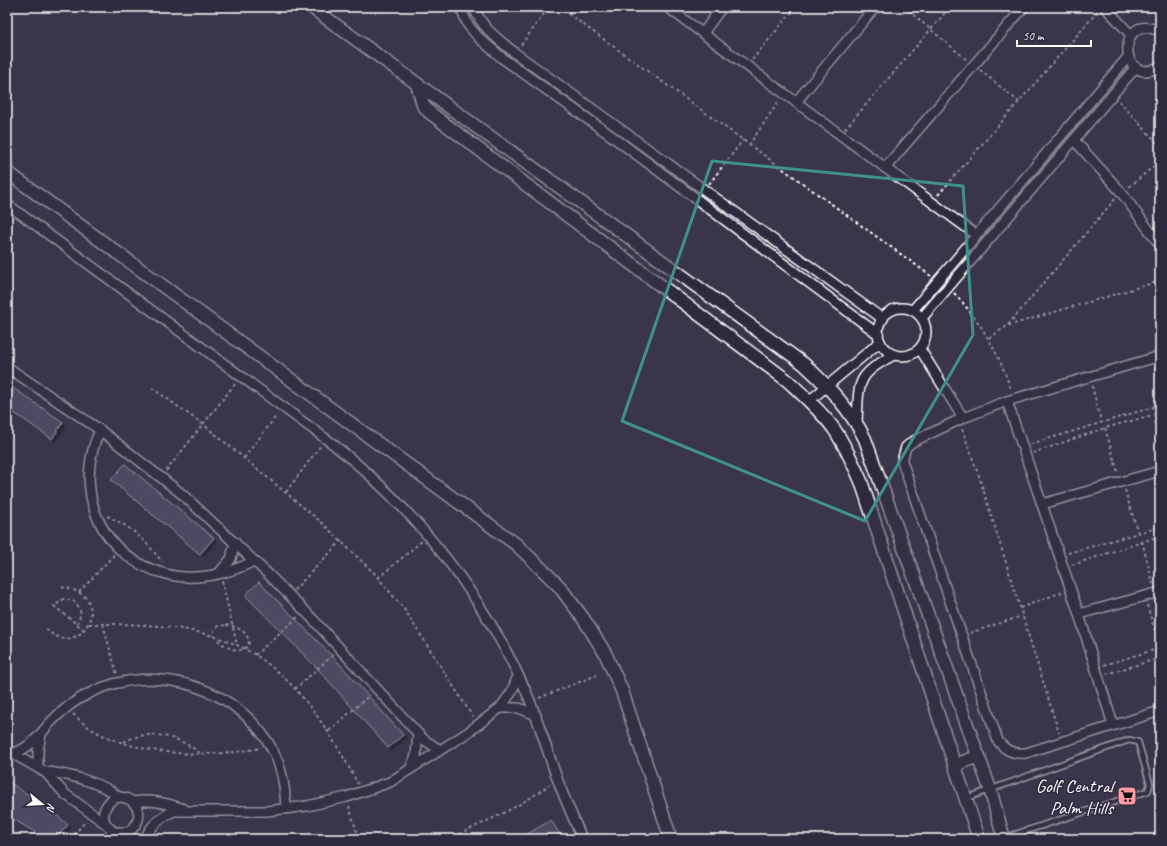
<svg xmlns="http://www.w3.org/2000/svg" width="1167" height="846" viewBox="0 0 1167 846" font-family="Caveat,sans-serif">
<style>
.building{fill:#69617e;stroke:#fff;filter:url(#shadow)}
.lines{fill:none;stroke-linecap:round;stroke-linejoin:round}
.lane-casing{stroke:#fff;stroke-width:8}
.street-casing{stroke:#fff;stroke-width:12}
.secondary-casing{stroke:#fff;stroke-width:15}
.path{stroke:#fff;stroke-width:2;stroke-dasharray:3 3;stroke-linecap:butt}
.lane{stroke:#2f2a3d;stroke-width:4.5}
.street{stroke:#2f2a3d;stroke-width:9}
.secondary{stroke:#2f2a3d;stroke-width:12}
.marked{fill:none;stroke:#3f918b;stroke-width:3;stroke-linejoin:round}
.labels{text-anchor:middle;stroke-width:3;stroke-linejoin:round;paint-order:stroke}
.poi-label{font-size:19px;fill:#fff;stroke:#2f2a3d;text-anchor:end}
</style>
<defs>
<filter id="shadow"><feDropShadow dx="3" dy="3" stdDeviation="0" flood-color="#0009"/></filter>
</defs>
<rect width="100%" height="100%" fill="#3b354a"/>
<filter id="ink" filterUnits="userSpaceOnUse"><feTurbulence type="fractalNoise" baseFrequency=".025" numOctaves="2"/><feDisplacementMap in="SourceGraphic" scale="8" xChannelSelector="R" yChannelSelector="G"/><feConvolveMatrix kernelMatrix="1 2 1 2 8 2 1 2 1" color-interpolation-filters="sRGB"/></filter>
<g filter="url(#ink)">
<g class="building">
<polygon points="7,384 63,422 52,439 7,408"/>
<polygon points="125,464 214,538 200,554 111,480"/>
<polygon points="259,582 337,661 403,735 388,748 316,667 245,595"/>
<polygon points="7,780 22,791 46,805 68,825 55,839 38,839 33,835 35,832 7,816"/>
<polygon points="551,820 563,839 519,839"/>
</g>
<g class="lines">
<defs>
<polyline id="lane" points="967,798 1129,740 1138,742 1150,784 1148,791 1004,838"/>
<g id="street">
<polyline points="460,7 468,25 478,37 502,58 613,137 878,334"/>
<path d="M474 7C481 28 499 40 515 53L883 319"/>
<polyline points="667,7 975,234"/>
<polyline points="1105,7 1131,35"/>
<path d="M1160 32C1116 8 1118 91 1160 66"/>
<polyline points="703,33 722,7"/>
<polyline points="796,102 875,7"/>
<polyline points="1074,140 1121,192 1160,245"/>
<polyline points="885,168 1024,7"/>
<path d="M7 204 333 444C416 510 481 593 525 689 538 718 546 748 557 778 564 798 574 819 582 839"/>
<circle cx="902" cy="332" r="24"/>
<polyline points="913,310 1128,57"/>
<polyline points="922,318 1136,67"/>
<polyline points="920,349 963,418"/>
<path d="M1160 356 1007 401 963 418 912 442 906 447 902 461 998 741C1006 751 1013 754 1026 753L1160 711"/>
<polyline points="7,367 100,430 182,494 268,574 309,615 423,739 440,750"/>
<polyline points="809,401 880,342"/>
<polyline points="1007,401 1079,614 1113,725"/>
<path d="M857 423C859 383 855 375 894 355"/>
<path d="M100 430C72 490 100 558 166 574 194 582 229 574 254 561"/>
<polyline points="1042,504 1160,471"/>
<polyline points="220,572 231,559 235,542"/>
<polyline points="1079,614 1160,592"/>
<polyline points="500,708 519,708 536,715"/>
<polyline points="10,752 45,772 65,794 106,824"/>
<path d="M12 754C30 748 38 737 49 724 61 711 75 700 90 693 154 661 242 687 274 753 283 771 285 789 286 809"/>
<polyline points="38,768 38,751 41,734"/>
<polyline points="410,769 416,756 418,734"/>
<path d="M45 772C66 773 103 783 119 797"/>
<path d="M133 802C152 799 166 803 184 809"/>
<path d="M115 832H128C156 813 122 783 107 805 104 809 103 815 104 820 107 828 115 831 119 839"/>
<path d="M145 839C151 825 160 817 174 811H267L307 806 347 797 390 782 467 733 500 708 511 693 518 676"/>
</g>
<g id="secondary">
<path d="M311 7 804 364C829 387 850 409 865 439L990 789 1004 839"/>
<path d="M417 84 423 105 429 112 788 381C804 396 821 411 834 429 845 445 853 463 861 481L979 839"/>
<polyline points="7,172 517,545 559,586 583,618 605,653 622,691 671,839"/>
<polyline points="955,765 979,756"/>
</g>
</defs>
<use href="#lane" class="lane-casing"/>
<use href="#street" class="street-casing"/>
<use href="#secondary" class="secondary-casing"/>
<g class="path">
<polyline points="559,7 931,276"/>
<polyline points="904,7 967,60"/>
<polyline points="568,14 574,7"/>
<polyline points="521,45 549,7"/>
<polyline points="752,60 796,7"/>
<polyline points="980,70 1019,102"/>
<polyline points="1119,101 1160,146"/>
<polyline points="845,129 950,7"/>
<polyline points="749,145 779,101"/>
<polyline points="709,184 743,140"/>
<polyline points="1129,187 1160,161"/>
<polyline points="938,195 1098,11"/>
<polyline points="1115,199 1007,326 1160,281"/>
<path d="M954 293C981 322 999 353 1011 390"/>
<polyline points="989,338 1007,326"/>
<polyline points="1155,368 1160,388"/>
<polyline points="1092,386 1101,421"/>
<polyline points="152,388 204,425 321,522 374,573 404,609 473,717"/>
<polyline points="1105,428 1118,473"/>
<polyline points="962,429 979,476 1059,733"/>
<polyline points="1031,444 1160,405"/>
<polyline points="1033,453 1105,428 1160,413"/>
<polyline points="244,458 277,415"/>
<polyline points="166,471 235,384"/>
<polyline points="1125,490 1138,533"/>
<polyline points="286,492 321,445"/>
<path d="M107 516C131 526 147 542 162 562"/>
<polyline points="1142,541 1153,584"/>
<polyline points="1068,553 1160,527"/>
<polyline points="1072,565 1160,536"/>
<polyline points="378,578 422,541"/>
<polyline points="222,581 237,645"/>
<polyline points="294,590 342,540"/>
<polyline points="79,592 114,555"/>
<polyline points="1147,605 1160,647"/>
<polyline points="1020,608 1062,592"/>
<polyline points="77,624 81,613 76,602 64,599 54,606 84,630"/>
<path d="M89 624C132 624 177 624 219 638 286 659 327 725 358 784"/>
<polyline points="103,624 117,675"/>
<path d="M226 625C236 626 248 631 249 643 242 659 221 645 214 636V630L218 626Z"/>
<path d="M46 629C80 664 120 593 60 587"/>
<polyline points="970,633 1022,616"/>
<polyline points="255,655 299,616"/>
<polyline points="1104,665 1160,648"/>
<polyline points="1106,674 1160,658"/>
<polyline points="295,689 334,654"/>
<polyline points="539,698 597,675"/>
<path d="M73 714C80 720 87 727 95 731 142 757 210 758 261 748"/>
<polyline points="329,731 370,695"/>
<path d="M124 742C149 728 178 736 200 753"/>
<polyline points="349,806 359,839"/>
<polyline points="70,839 86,821"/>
<path d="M448 839C483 823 519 808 550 784"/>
</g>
<use href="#lane" class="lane"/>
<use href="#street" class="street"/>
<use href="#secondary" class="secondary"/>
</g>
</g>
<path d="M0 0H1167V846H0ZM712 161 963 186 973 335 865 521 622 421Z" fill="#3b354a" fill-opacity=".55" fill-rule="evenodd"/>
<path class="marked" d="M712 161 963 186 973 335 865 521 622 421Z"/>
<defs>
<symbol id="supermarket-square" viewBox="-11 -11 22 22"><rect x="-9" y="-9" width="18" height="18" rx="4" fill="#ff9aa2" stroke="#2f2a3d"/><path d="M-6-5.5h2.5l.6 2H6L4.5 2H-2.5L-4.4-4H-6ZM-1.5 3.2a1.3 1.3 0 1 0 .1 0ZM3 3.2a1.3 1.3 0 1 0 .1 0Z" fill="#111"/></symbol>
</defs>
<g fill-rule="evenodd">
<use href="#supermarket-square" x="1116" y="785" width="22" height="22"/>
</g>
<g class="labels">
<g class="poi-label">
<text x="1113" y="792">Golf Central<tspan x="1113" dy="22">Palm Hills</tspan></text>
</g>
</g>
<rect width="1167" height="846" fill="none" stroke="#2f2a3d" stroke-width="24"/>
<rect x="12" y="12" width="1143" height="822" fill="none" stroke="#fff" stroke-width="1.5" filter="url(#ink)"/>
<g transform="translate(42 804) rotate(108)" stroke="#2f2a3d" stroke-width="3" paint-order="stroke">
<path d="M0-3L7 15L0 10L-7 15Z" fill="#ffffff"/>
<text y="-6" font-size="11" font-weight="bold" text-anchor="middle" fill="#ffffff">N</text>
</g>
<path d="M1017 40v6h74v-6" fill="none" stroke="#ffffff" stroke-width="2"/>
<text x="1023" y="40" font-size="12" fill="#ffffff" stroke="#2f2a3d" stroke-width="3" paint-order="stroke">50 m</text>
</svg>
